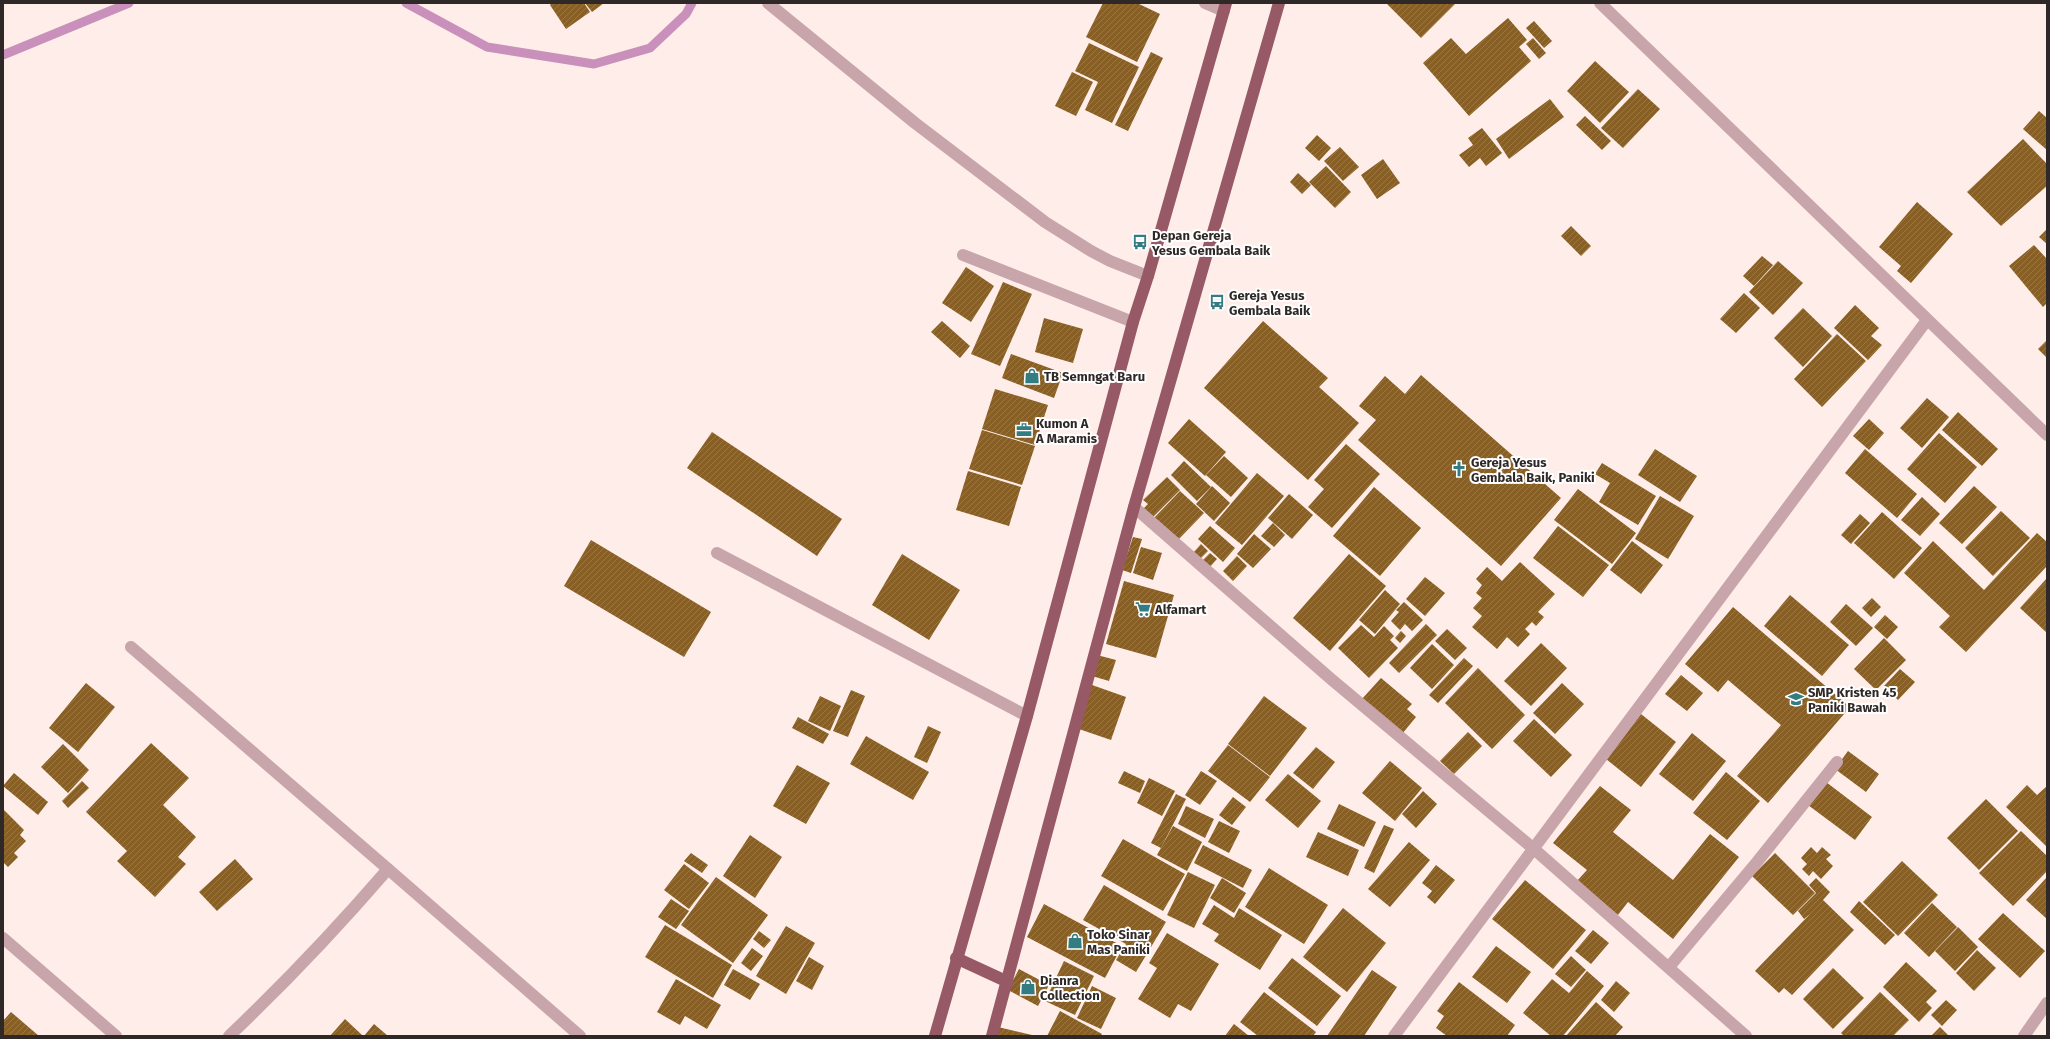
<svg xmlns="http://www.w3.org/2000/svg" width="2050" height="1039" viewBox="0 0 2050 1039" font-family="'Fira Sans',sans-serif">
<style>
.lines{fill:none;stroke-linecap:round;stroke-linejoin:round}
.stream{stroke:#c990bc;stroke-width:9}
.building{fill:url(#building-hatch)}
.service{stroke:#c8a5ab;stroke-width:12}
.minor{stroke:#c8a5ab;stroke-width:12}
.tertiary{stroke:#c8a5ab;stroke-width:12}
.trunk{stroke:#985966;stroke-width:12}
.labels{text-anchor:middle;stroke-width:4;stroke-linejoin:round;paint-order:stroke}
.poi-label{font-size:13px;font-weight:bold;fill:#2e2826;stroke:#fff;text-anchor:start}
</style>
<defs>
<pattern id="building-hatch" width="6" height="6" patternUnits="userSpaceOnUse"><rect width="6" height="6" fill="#885f25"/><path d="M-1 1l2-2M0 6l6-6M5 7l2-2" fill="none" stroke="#96774b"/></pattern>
</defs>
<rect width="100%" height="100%" fill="#feede8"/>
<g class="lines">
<g class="stream">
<polyline points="406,3 487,47 594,64 650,48 686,14 692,3"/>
<polyline points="3,55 129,3"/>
</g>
</g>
<g class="building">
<polygon points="552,3 584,3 590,12 566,29 550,5"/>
<polygon points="585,3 604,3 592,12"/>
<polygon points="1103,3 1137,3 1160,14 1137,62 1086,37"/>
<polygon points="1386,3 1456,3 1421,38"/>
<polygon points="1508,18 1527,40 1519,47 1531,61 1469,116 1423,63 1451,38 1466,54"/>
<polygon points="1534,21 1552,41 1544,48 1526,28"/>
<polygon points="1533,38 1546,53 1539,59 1526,44"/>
<polygon points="1089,43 1139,67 1112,123 1085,110 1098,82 1075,71"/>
<polygon points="1151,52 1163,58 1128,131 1115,125"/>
<polygon points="1595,61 1629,92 1600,123 1567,91"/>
<polygon points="1072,72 1093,82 1076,116 1055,106"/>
<polygon points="1638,89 1660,109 1623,148 1601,128"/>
<polygon points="1550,99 1564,117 1509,159 1496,139"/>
<polygon points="2039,111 2047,118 2047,150 2023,129"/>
<polygon points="1585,116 1611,141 1602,150 1576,125"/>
<polygon points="1482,128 1502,153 1486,166 1480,158 1469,167 1459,155 1473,145 1468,138"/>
<polygon points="1317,135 1331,148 1319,161 1305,148"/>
<polygon points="2023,139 2047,164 2047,186 2001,226 1967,192"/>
<polygon points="1340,147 1359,167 1343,181 1324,161"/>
<polygon points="1383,159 1400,183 1377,199 1361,175"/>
<polygon points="1326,166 1351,192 1335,208 1309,182"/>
<polygon points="1298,173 1311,185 1302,194 1290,182"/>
<polygon points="1917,202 1953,234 1911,283 1897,271 1901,266 1879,247"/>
<polygon points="1571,226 1591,246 1581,256 1561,236"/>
<polygon points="2047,229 2047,244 2039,237"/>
<polygon points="2034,245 2047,259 2047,303 2043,307 2009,266"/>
<polygon points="1762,256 1773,265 1754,286 1743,276"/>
<polygon points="1778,261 1803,283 1773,315 1749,292"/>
<polygon points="966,267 994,286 971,322 942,303"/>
<polygon points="1003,282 1032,294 1000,366 971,354"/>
<polygon points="1744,293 1760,308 1736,333 1720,319"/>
<polygon points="1855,305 1879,328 1871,336 1882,345 1868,360 1834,328"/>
<polygon points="1803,308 1832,336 1803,367 1774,338"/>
<polygon points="1044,318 1083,329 1073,363 1035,352"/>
<polygon points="942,321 970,346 960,358 931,332"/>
<polygon points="1263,321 1328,378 1319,387 1359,423 1308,480 1204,388"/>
<polygon points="1837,334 1866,361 1822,407 1794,379"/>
<polygon points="2047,340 2047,358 2038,349"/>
<polygon points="1011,354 1063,373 1054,398 1002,378"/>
<polygon points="1421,375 1561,498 1501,566 1358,440 1376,420 1359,406 1385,376 1405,394"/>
<polygon points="995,389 1048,405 1035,445 982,429"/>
<polygon points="1927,398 1949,417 1922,448 1900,428"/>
<polygon points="1958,412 1998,449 1982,466 1942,430"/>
<polygon points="1189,419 1226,452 1205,476 1168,443"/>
<polygon points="1869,419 1884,433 1869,450 1853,436"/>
<polygon points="982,430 1035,446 1022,485 969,469"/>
<polygon points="712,432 842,519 817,556 687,468"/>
<polygon points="1939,433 1977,467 1945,503 1907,469"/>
<polygon points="1346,444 1380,474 1332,528 1308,507 1324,489 1314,480"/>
<polygon points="1655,449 1697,476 1680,502 1638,475"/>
<polygon points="1865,449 1917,494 1897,518 1845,473"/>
<polygon points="1224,456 1248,478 1231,497 1206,475"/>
<polygon points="1184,461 1211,487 1197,501 1171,475"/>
<polygon points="1602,463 1656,496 1638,525 1599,502 1610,483 1595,474"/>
<polygon points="968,471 1021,487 1009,526 956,510"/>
<polygon points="1257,473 1284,496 1242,545 1215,523"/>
<polygon points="1167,477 1180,490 1152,518 1143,509 1148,504 1143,500"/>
<polygon points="1212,486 1230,503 1214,521 1196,504"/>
<polygon points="1974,486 1997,507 1962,544 1939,523"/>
<polygon points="1374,487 1421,528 1380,576 1333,536"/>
<polygon points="1578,489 1636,533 1612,564 1554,520"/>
<polygon points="1180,491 1204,513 1177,541 1154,518"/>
<polygon points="1289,494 1313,515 1292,539 1268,518"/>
<polygon points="1660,496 1694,516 1668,559 1635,539"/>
<polygon points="1922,497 1940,514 1920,536 1901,520"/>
<polygon points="2001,511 2030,538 1993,576 1965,548"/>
<polygon points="1882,512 1922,548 1894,579 1854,543"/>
<polygon points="1860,514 1870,523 1851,544 1841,535"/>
<polygon points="1273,523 1285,535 1274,547 1261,536"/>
<polygon points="1210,526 1235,548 1223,562 1198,539"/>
<polygon points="1558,526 1609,565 1583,597 1533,558"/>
<polygon points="2037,533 2047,542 2047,566 1966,652 1939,627 1950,616 1904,573 1933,541 1984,590"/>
<polygon points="1254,534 1271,549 1253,568 1237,554"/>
<polygon points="1133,537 1142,539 1131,573 1122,570"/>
<polygon points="591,540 711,612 684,657 564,586"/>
<polygon points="1632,541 1663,565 1641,594 1610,570"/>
<polygon points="1201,544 1208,551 1200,559 1193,553"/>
<polygon points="1141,547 1162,553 1153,580 1133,573"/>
<polygon points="1210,553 1217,559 1209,568 1202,561"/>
<polygon points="902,554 960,590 929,640 872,605"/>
<polygon points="1349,554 1386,586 1330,651 1293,618"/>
<polygon points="1237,556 1247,566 1233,581 1223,571"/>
<polygon points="1520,562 1555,594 1538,612 1544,617 1536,626 1532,622 1525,629 1530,634 1518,647 1507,637 1497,649 1472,627 1482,616 1473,608 1482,598 1476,593 1482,585 1476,579 1487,567 1502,581"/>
<polygon points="1425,577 1445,593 1425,616 1406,599"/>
<polygon points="2047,578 2047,633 2020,608"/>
<polygon points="1124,581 1174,595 1156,658 1106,644"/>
<polygon points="1385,590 1400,604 1375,634 1359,620"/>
<polygon points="1790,595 1849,645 1822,676 1764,626"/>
<polygon points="1872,598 1881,607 1871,617 1862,608"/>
<polygon points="1404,602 1423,620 1412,631 1405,624 1400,630 1391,621 1399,612 1396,610"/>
<polygon points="1846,604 1873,628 1856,646 1830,622"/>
<polygon points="1733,607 1850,707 1768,803 1737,776 1781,725 1728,680 1718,692 1685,664"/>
<polygon points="1885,615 1898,627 1887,639 1874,627"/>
<polygon points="1426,624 1437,635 1399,673 1389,663"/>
<polygon points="1361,625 1374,637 1384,626 1394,636 1390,640 1398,648 1369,678 1338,648"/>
<polygon points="1447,629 1467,648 1455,660 1435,641"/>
<polygon points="1401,631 1406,636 1400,643 1395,638"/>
<polygon points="1884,638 1906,660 1876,690 1854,669"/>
<polygon points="1541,643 1567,668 1531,706 1504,681"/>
<polygon points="1432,644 1454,665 1432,689 1410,668"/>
<polygon points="1097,655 1116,660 1109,681 1092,676"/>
<polygon points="1464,658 1473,666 1438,703 1429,695"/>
<polygon points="1478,668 1525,715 1492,749 1445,703"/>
<polygon points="1900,669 1915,682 1898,700 1884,686"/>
<polygon points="1681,675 1703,693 1687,711 1665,694"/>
<polygon points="1381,678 1412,704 1407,709 1416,717 1402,734 1362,699"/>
<polygon points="86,683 115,707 78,752 49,728"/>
<polygon points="1562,683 1584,704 1555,734 1533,713"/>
<polygon points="1092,685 1126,697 1111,740 1076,728"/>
<polygon points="851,690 865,696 848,737 833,731"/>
<polygon points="820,696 841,706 830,731 808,721"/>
<polygon points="1264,696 1307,728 1270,776 1228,744"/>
<polygon points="1641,714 1676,742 1641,787 1606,759"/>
<polygon points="798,717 829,734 823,744 792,728"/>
<polygon points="1534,719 1572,755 1551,777 1513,741"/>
<polygon points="928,726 941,732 927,763 914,757"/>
<polygon points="1468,732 1482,746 1454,774 1440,761"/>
<polygon points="1692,733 1726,761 1693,801 1659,774"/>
<polygon points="866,736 929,772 913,800 850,764"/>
<polygon points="151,743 189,778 163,805 196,837 178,857 186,864 155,897 117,861 127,851 86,812"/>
<polygon points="63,744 89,770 68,793 41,767"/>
<polygon points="1228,745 1270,777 1250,802 1208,771"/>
<polygon points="1316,747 1335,762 1313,789 1293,773"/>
<polygon points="1848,751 1879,774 1866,792 1835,769"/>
<polygon points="1390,761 1422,788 1395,821 1362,793"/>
<polygon points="797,765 830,783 806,824 773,806"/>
<polygon points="1124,771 1145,781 1140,793 1118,783"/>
<polygon points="1201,771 1217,781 1200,805 1185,795"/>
<polygon points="1726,772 1760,801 1727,840 1693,813"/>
<polygon points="14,773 48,802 38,815 3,786"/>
<polygon points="1288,774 1321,801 1298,828 1265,800"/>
<polygon points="1149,778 1175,791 1162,816 1137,803"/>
<polygon points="82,781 89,788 68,808 62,801"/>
<polygon points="1826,782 1872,817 1855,840 1808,805"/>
<polygon points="2027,785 2037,795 2047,786 2047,847 2006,807"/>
<polygon points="1600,786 1631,810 1613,832 1673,880 1710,834 1739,857 1673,939 1628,902 1618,915 1577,881 1587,870 1553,843"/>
<polygon points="1423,791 1437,804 1416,828 1402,814"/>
<polygon points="1176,794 1186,799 1161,848 1151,843"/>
<polygon points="1233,797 1246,807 1232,825 1219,815"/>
<polygon points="1986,799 2018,831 1979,870 1947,838"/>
<polygon points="1339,804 1376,822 1364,847 1327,829"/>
<polygon points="1186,806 1214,819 1205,838 1178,824"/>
<polygon points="3,809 24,830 20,835 26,841 14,853 18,857 8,867 3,862"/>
<polygon points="1219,821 1240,831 1229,853 1208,842"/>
<polygon points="1384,825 1394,829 1374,873 1364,868"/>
<polygon points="1173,826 1202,842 1187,871 1157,855"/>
<polygon points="2021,831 2047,856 2047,871 2013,906 1979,873"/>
<polygon points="1318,832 1359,850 1348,876 1306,857"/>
<polygon points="750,835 782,857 755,898 723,876"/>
<polygon points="1123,839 1185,874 1163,911 1101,876"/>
<polygon points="1409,842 1430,860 1390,907 1368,889"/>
<polygon points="1203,845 1252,870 1243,888 1194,863"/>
<polygon points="1811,847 1817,853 1822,847 1831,855 1826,859 1833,866 1821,879 1813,871 1809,876 1802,869 1807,864 1801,858"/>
<polygon points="691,853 708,865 702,873 684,861"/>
<polygon points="1775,853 1815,893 1793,915 1752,876"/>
<polygon points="235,859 253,879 217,911 199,892"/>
<polygon points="1902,861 1938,895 1898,936 1863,902"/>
<polygon points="684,864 709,883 689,909 664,890"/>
<polygon points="1436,865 1455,880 1435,904 1427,897 1432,891 1422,883"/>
<polygon points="1269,868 1328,905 1304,944 1245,907"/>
<polygon points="1188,872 1215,885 1194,928 1167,915"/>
<polygon points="716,877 768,915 733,963 681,925"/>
<polygon points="2047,877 2047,919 2026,900"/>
<polygon points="1222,878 1246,893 1234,913 1210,898"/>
<polygon points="1816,878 1830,892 1823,900 1854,930 1792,995 1784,988 1779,993 1755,971 1810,914 1804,919 1798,911 1816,893 1809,885"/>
<polygon points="1525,880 1586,930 1553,969 1492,919"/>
<polygon points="1104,885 1166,922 1136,972 1116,960 1126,944 1083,920"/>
<polygon points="671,899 689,911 676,929 658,917"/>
<polygon points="1859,901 1895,935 1885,945 1850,912"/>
<polygon points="1932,903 1957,927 1929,957 1904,933"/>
<polygon points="1044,904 1122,946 1105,978 1027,937"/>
<polygon points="1214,905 1234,918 1239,908 1282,935 1260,970 1214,941 1219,934 1202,924"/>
<polygon points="1343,908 1386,943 1347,992 1303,957"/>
<polygon points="2003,913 2045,951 2020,978 1978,939"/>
<polygon points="665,925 732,965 713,998 645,957"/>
<polygon points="786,926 815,943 786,994 756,976"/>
<polygon points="1958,927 1978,947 1955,971 1935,951"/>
<polygon points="1593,930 1609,943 1591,964 1575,951"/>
<polygon points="759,931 771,940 764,948 753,939"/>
<polygon points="1167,933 1219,964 1191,1011 1178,1004 1170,1018 1138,999 1157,968 1149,963"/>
<polygon points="1496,946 1531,972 1507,1003 1472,977"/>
<polygon points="752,948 763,956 751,971 741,963"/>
<polygon points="1977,950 1996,968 1974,991 1956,973"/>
<polygon points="1571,956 1586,970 1571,987 1555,974"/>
<polygon points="809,957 824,966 812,990 796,981"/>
<polygon points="1292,958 1341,996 1317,1026 1268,988"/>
<polygon points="1064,961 1094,976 1075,1015 1045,1001"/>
<polygon points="1906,962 1937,991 1926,1002 1932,1008 1919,1022 1883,987"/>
<polygon points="1833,968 1864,998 1833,1029 1803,999"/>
<polygon points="733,969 760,984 750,1000 724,985"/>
<polygon points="1019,969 1049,985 1038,1006 1008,990"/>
<polygon points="1372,970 1397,987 1364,1036 1327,1036"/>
<polygon points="1587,971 1604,986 1563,1036 1551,1036 1523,1013 1552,979 1569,993"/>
<polygon points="676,979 721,1005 707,1029 685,1016 680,1025 657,1012"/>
<polygon points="1616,981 1630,993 1614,1012 1601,1000"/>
<polygon points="1459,982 1515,1025 1507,1036 1447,1036 1436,1028 1444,1016 1437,1011"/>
<polygon points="1092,986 1116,998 1101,1029 1077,1018"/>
<polygon points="1264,992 1316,1032 1313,1036 1258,1036 1240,1022"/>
<polygon points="1880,992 1909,1020 1893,1036 1844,1036 1841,1033"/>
<polygon points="1946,1000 1957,1010 1942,1026 1931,1015"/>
<polygon points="1596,1002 1623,1027 1615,1036 1566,1036"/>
<polygon points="1060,1011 1102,1034 1101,1036 1047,1036"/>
<polygon points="11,1012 39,1036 5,1036 3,1034 3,1021"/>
<polygon points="345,1019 362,1035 361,1036 330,1036"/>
<polygon points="374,1024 388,1036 364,1036"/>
<polygon points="1234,1024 1249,1036 1225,1036"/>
<polygon points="998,1027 1032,1035 1032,1036 995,1036"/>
<polygon points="1940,1027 1949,1036 1931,1036"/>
</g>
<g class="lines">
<polyline class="service" points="1205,3 1224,11"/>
<g class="minor">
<polyline points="768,3 915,123 1045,222 1091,251 1110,261 1148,276"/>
<polyline points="963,255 1133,322"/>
<polyline points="1134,507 1331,679 1534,849 1746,1036"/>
<polyline points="717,553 1027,716"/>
<polyline points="131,647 388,869"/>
<polyline points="3,938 116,1036"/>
<polyline points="1669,967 1757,862 1837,762"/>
<path d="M229 1036C285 983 338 927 388 869L580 1036"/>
<polyline points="1394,1036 1927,320"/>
<polyline points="2024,1036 2047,1003"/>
</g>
<polyline class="tertiary" points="1600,3 2047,435"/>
<g class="trunk">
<polyline points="956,958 1008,982"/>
<polyline points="935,1036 1027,716 1133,322 1148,276 1226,3"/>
<polyline points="992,1036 1134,507 1279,3"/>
</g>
</g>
<defs>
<symbol id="bus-bare" viewBox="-9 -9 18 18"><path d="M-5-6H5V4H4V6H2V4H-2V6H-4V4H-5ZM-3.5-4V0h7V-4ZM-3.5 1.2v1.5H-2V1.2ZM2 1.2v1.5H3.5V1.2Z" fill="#337c81" stroke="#fff" stroke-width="2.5" paint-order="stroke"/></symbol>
<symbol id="shop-bare" viewBox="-9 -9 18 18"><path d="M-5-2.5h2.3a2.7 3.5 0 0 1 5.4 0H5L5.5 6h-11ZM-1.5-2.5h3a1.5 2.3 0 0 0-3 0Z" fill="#337c81" stroke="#fff" stroke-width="2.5" paint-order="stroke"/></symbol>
<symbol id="office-bare" viewBox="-9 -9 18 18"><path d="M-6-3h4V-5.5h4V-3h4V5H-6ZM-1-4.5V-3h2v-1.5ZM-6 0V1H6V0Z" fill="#337c81" stroke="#fff" stroke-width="2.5" paint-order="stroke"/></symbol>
<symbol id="church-bare" viewBox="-9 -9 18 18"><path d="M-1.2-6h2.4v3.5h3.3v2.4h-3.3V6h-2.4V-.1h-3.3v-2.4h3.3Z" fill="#337c81" stroke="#fff" stroke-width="2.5" paint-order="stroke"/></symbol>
<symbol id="supermarket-bare" viewBox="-9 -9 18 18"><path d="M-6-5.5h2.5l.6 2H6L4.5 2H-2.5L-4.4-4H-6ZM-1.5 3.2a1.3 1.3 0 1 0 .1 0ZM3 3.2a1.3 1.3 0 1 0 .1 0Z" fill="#337c81" stroke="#fff" stroke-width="2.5" paint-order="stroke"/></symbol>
<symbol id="school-bare" viewBox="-9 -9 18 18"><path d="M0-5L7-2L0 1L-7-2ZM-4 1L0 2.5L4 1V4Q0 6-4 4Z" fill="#337c81" stroke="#fff" stroke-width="2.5" paint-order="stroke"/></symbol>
</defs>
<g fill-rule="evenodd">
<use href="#bus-bare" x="1129" y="231" width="22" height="22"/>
<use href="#bus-bare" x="1206" y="291" width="22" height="22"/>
<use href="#shop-bare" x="1021" y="365" width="22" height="22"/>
<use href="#office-bare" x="1013" y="419" width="22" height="22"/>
<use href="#church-bare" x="1448" y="458" width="22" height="22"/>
<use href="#supermarket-bare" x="1132" y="598" width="22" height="22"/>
<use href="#school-bare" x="1785" y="688" width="22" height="22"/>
<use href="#shop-bare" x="1064" y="930" width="22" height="22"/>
<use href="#shop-bare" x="1017" y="976" width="22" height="22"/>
</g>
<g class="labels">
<g class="poi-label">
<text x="1152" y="240">Depan Gereja<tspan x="1152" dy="15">Yesus Gembala Baik</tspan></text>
<text x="1229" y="300">Gereja Yesus<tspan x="1229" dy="15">Gembala Baik</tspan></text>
<text x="1044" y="381">TB Semngat Baru</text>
<text x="1036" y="428">Kumon A<tspan x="1036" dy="15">A Maramis</tspan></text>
<text x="1471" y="467">Gereja Yesus<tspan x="1471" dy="15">Gembala Baik, Paniki</tspan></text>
<text x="1155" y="614">Alfamart</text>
<text x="1808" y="697">SMP Kristen 45<tspan x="1808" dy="15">Paniki Bawah</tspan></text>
<text x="1087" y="939">Toko Sinar<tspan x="1087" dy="15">Mas Paniki</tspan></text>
<text x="1040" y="985">Dianra<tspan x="1040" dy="15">Collection</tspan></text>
</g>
</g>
<rect width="2050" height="1039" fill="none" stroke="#2e2826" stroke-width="8"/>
</svg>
